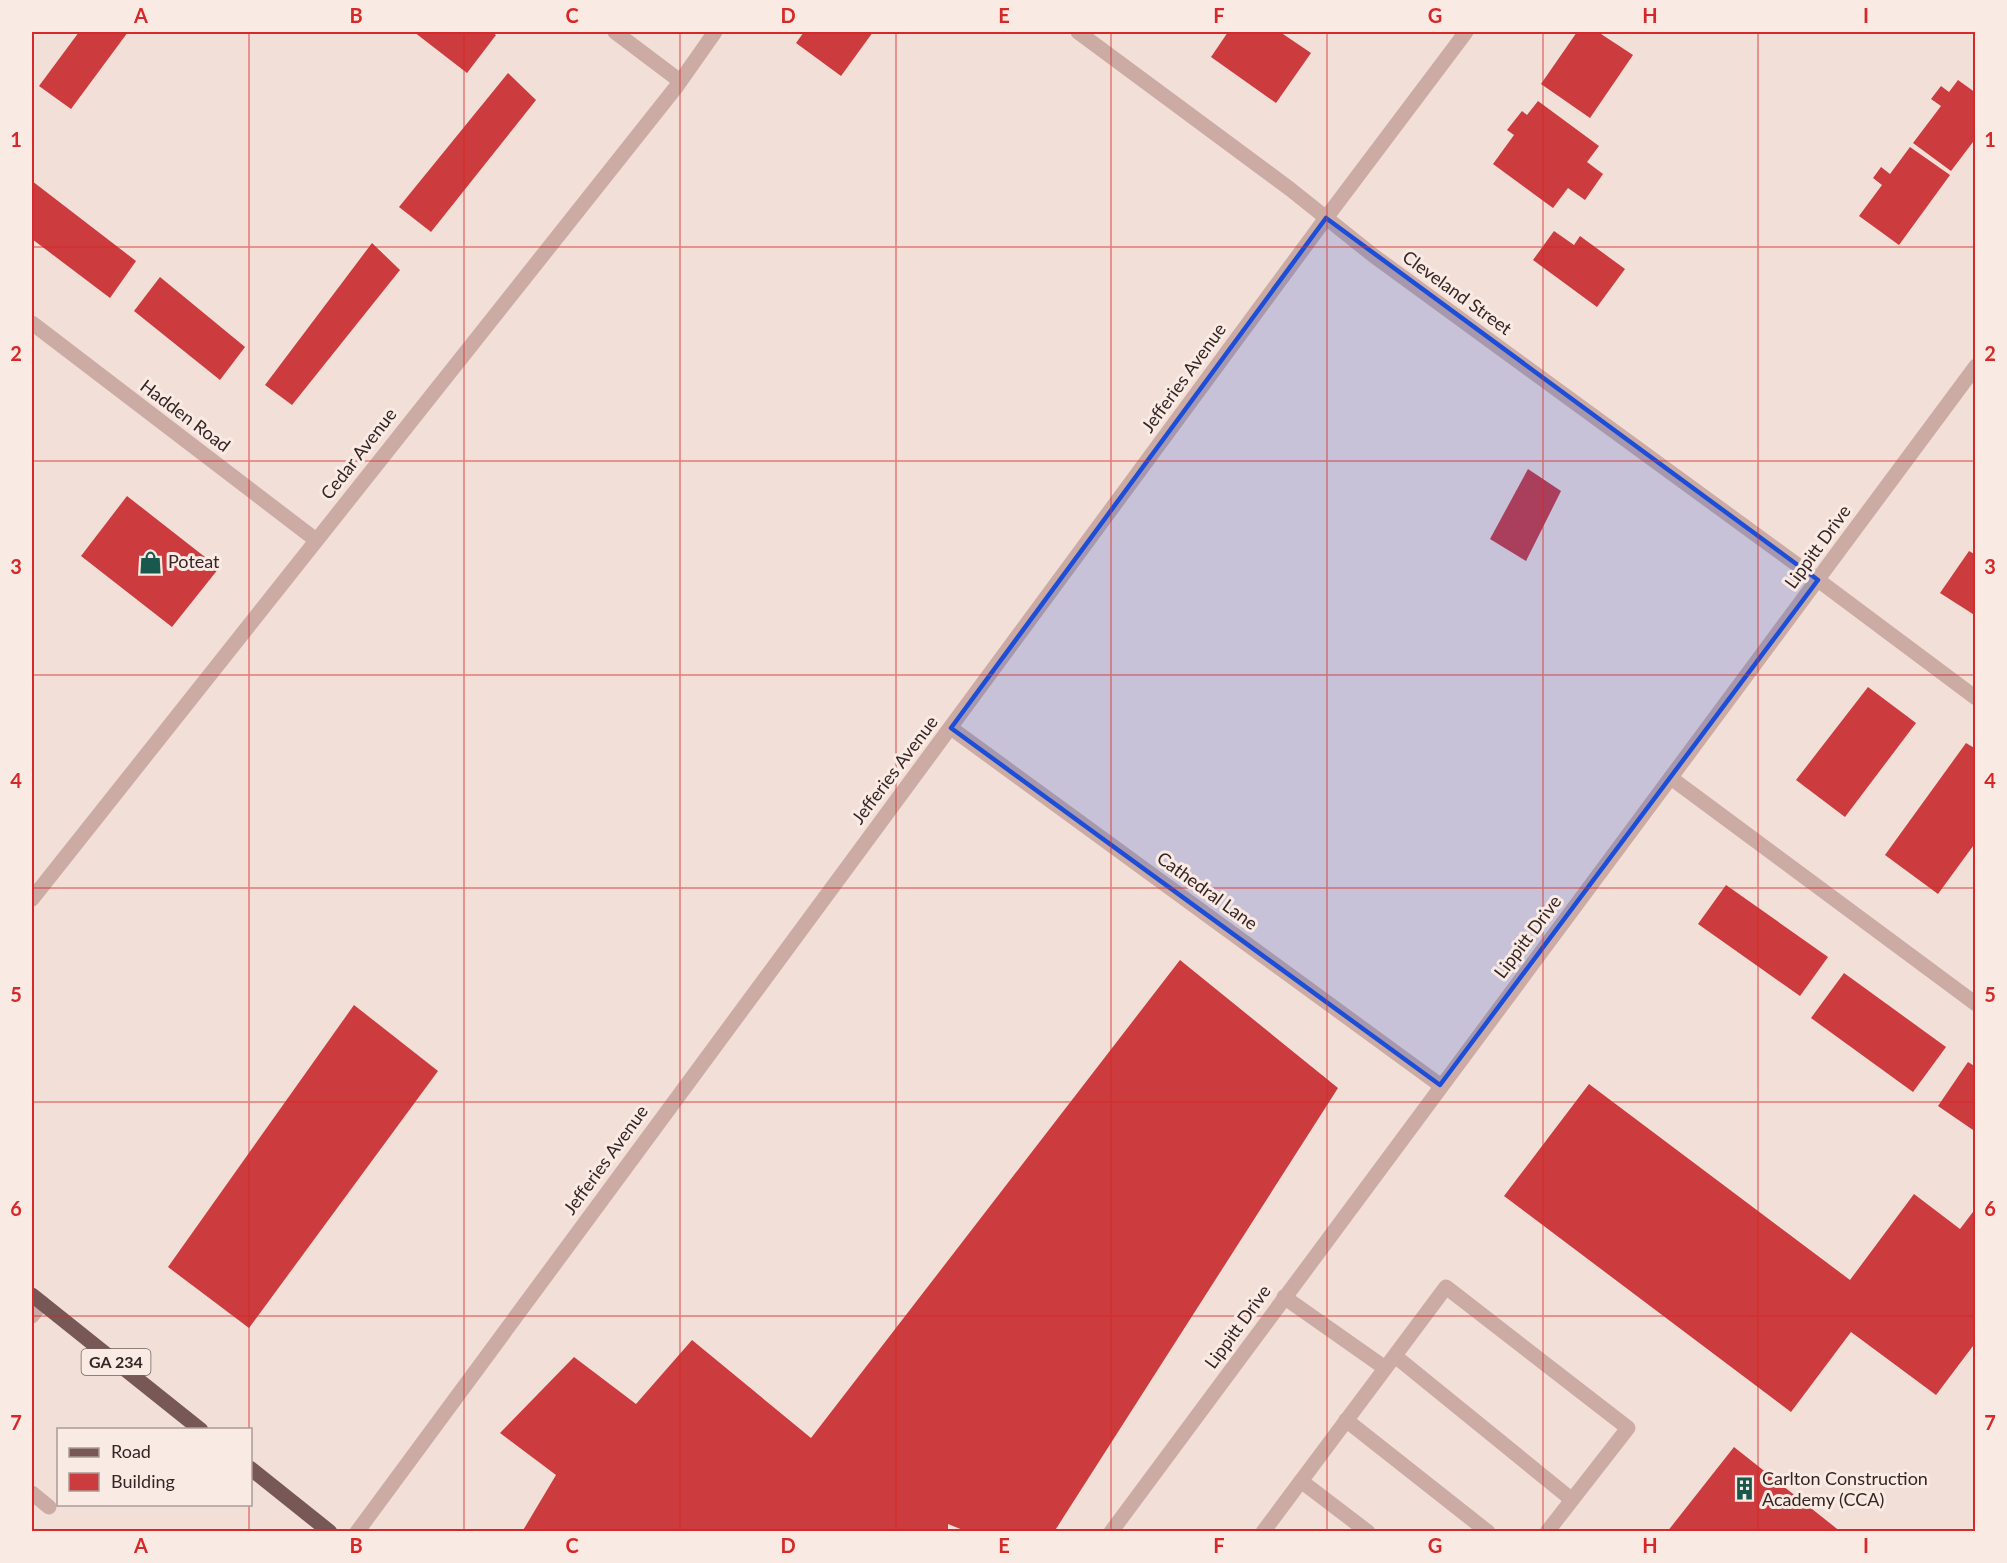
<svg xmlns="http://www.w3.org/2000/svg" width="2007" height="1563" viewBox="0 0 2007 1563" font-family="Lato,sans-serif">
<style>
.building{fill:#cc3b3e}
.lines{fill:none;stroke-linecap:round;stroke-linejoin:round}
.service{stroke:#cbaba3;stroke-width:15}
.minor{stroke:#cbaba3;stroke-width:15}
.tertiary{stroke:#cbaba3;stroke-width:15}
.primary{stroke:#785856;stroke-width:15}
.marked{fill:#1d4ed8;fill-opacity:0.2;stroke:#1d4ed8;stroke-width:4.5;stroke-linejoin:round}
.grid{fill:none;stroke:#d62828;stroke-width:1.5;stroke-opacity:0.55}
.labels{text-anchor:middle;stroke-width:6;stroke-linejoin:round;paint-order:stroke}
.shield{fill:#faeae4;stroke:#70615e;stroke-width:1.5}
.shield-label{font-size:16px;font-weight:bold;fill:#352625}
.street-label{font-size:18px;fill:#352625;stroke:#faeae4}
.poi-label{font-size:18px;fill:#352625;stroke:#faeae4;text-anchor:start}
.neatline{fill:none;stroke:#d62828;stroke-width:2}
.grid-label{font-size:20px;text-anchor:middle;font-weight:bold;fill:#d62828}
</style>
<rect width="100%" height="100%" fill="#f2dfd7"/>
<g class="building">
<polygon points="79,32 128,32 71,109 39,86"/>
<polygon points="414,32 491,32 496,35 467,73"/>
<polygon points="804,32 873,32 841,76 796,43"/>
<polygon points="1228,32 1280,32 1311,53 1276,103 1211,57"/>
<polygon points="1577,32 1598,32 1633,55 1590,118 1541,84"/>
<polygon points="508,73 536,100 431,232 399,207"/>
<polygon points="1958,80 1976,93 1976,138 1951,171 1913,143 1941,106 1931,99 1941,86 1949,92"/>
<polygon points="1538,101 1599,146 1587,162 1603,174 1585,200 1568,188 1553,208 1493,164 1514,135 1507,130 1522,111 1527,115"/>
<polygon points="1910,147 1950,175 1899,245 1859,216 1882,185 1873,178 1881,167 1890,174"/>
<polygon points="32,181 136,261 110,298 32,239"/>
<polygon points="1554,231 1574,245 1580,236 1625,269 1597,307 1533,260"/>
<polygon points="372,243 400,270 292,405 265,385"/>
<polygon points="160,277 245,347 220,380 134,311"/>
<polygon points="1528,469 1561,491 1526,561 1490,539"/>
<polygon points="127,496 219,568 172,627 81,556"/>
<polygon points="1969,551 1976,555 1976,616 1940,593"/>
<polygon points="1868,687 1916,723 1845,817 1796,780"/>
<polygon points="1966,743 1976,749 1976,842 1938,894 1885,855"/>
<polygon points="1726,885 1828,957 1800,996 1698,924"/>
<polygon points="1180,960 1338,1088 1054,1532 968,1532 948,1524 948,1532 522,1532 556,1475 500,1433 574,1357 636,1404 692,1340 811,1438"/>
<polygon points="1844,973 1946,1047 1913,1092 1811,1018"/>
<polygon points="354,1005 438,1071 249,1328 168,1267"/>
<polygon points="1968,1062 1976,1067 1976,1132 1938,1106"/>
<polygon points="1589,1084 1850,1280 1914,1194 1960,1229 1976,1208 1976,1342 1936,1395 1851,1332 1791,1412 1504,1196"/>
<polygon points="1734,1447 1841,1532 1667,1532"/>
</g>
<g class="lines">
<g class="service">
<polyline points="1284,1297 1385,1368"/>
<polyline points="32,1316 42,1303"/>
<polyline points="1395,1356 1571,1499"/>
<polyline points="1346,1420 1488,1532"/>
<polyline points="1301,1481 1368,1532"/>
<polyline points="32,1493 49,1507"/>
<polyline points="1263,1532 1446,1287 1628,1428 1547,1532"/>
</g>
<g class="minor">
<polyline points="615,32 680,81"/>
<polyline points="1078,32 1290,189 1374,256 1818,580 1976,698"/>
<polyline points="32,323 316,540"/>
<polyline points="951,728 1440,1085"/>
<polyline points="1671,778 1976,1004"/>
<polyline points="32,899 677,86 715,32"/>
<polyline points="357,1532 1326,218 1466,32"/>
</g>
<path class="tertiary" d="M1111 1532C1398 1142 1689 755 1976 366"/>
<g class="primary">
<polyline points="32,1295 201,1430"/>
<polyline points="250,1468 330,1532"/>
</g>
</g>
<path class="marked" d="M1326 218 1818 580 1440 1085 951 728Z"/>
<path class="grid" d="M249 32V1430M464 32V1532M680 32V1532M896 32V1532M1111 32V1532M1327 32V1532M1543 32V1532M1758 32V1532M32 247H1976M32 461H1976M32 675H1976M32 888H1976M32 1102H1976M32 1316H1976M249 1504V1532"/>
<defs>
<symbol id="shop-bare" viewBox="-9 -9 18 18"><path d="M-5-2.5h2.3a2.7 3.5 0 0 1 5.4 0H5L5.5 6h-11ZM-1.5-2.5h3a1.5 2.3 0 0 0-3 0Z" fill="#19584c" stroke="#faeae4" stroke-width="2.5" paint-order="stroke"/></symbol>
<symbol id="building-bare" viewBox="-9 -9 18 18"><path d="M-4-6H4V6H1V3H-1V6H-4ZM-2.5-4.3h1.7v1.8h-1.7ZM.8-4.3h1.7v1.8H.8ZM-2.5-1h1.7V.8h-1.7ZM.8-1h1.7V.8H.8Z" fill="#19584c" stroke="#faeae4" stroke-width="2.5" paint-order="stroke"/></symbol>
</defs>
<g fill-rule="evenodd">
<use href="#shop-bare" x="134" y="546" width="33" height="33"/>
<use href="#building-bare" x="1728" y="1472" width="33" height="33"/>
</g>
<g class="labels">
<rect class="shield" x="81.5" y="1349" width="69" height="26" rx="4.5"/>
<g class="shield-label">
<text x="116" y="1368">GA 234</text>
</g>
<g class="street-label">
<text transform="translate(1457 293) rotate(36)" y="6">Cleveland Street</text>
<text transform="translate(1184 378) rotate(-54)" y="6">Jefferies Avenue</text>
<text transform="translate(185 416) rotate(37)" y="6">Hadden Road</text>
<text transform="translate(359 454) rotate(-52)" y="6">Cedar Avenue</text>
<text transform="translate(1818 547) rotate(-54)" y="6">Lippitt Drive</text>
<text transform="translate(895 770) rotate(-53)" y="6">Jefferies Avenue</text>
<text transform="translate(1207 891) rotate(36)" y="6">Cathedral Lane</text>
<text transform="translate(1528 937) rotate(-53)" y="6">Lippitt Drive</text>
<text transform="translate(606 1160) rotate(-54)" y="6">Jefferies Avenue</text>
<text transform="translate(1238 1327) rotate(-54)" y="6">Lippitt Drive</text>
</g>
<g class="poi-label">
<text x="168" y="568">Poteat</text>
<text x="1762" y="1485">Carlton Construction<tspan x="1762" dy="21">Academy (CCA)</tspan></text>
</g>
</g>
<rect width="2007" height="1563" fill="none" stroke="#faeae4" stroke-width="66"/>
<rect x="57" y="1428" width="195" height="78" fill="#faeae4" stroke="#ab9c98" stroke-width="1.5"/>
<rect x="69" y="1448" width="30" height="9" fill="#785856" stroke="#ab9c98" stroke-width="1.5"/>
<text x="111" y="1458" font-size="18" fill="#352625">Road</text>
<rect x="69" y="1473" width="30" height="18" fill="#cc3b3e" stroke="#ab9c98" stroke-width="1.5"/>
<text x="111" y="1488" font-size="18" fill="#352625">Building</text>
<rect x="33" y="33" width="1941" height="1497" class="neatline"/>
<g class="grid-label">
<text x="141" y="23">A</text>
<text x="356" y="23">B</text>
<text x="572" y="23">C</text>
<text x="788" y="23">D</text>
<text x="1004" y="23">E</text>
<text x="1219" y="23">F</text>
<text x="1435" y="23">G</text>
<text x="1650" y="23">H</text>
<text x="1866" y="23">I</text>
<text x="16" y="147">1</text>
<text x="1990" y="147">1</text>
<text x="16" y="361">2</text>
<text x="1990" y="361">2</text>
<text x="16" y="574">3</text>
<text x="1990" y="574">3</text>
<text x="16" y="788">4</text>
<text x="1990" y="788">4</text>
<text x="16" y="1002">5</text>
<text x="1990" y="1002">5</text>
<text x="16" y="1216">6</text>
<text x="1990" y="1216">6</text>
<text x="16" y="1430">7</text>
<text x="1990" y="1430">7</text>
<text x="141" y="1553">A</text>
<text x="356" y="1553">B</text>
<text x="572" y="1553">C</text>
<text x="788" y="1553">D</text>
<text x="1004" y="1553">E</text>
<text x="1219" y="1553">F</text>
<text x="1435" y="1553">G</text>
<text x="1650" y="1553">H</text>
<text x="1866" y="1553">I</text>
</g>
</svg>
